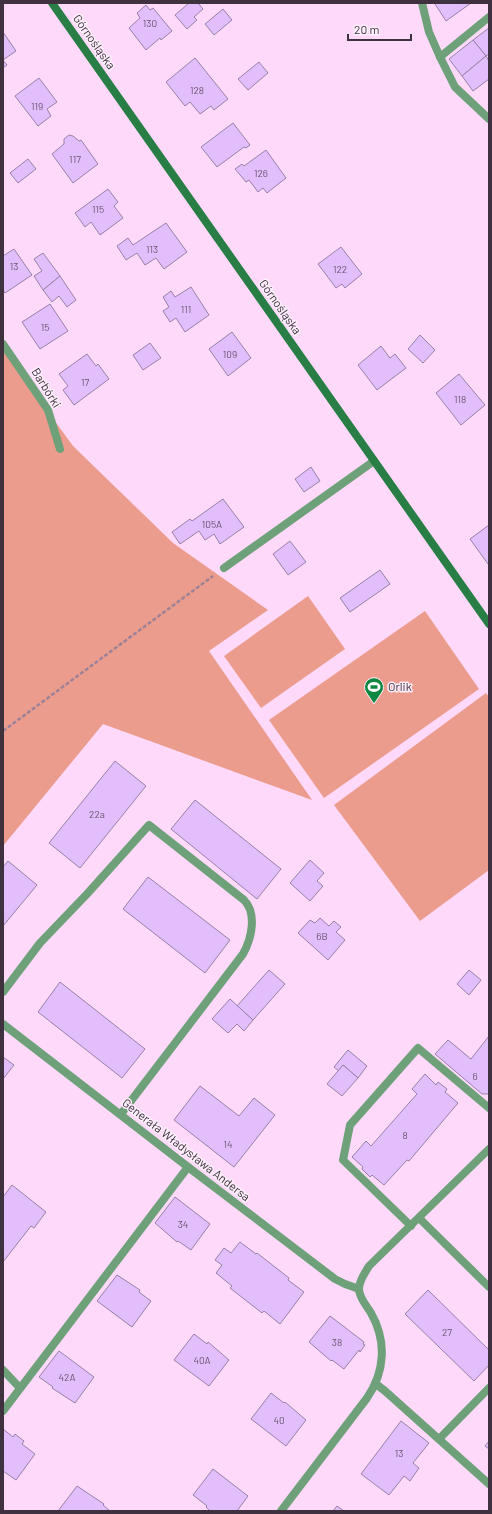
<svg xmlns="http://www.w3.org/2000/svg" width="492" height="1514" viewBox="0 0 492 1514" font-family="Barlow,sans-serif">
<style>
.green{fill:#ec9c8d}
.building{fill:#e3befd;stroke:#9681a6}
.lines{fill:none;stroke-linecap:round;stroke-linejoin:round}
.path{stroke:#9c8298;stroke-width:2.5;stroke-dasharray:4 2;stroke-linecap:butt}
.lane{stroke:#6ea179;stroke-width:8}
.street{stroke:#6ea179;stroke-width:8}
.secondary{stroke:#287e44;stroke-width:8}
.labels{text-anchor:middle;stroke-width:3;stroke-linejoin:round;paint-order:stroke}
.number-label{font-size:10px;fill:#69546e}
.street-label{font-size:12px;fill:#40313e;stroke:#feeffc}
.poi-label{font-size:12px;fill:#40313e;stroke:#feeffc;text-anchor:start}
</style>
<rect width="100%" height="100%" fill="#ffd9fa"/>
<g class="green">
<polygon points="3,350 73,446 173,543 268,610 209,651 312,800 103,724 3,846"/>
<polygon points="308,596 345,649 261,708 224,656"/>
<polygon points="425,611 479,689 324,798 269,720"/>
<polygon points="486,693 489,697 489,870 420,921 334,805"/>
</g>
<g class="building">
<polygon points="189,3 198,3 203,9 194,17 197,20 187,29 175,15"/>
<polygon points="436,3 471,3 446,21 435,4"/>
<polygon points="146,5 150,10 153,8 172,31 161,40 160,38 146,50 129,28 140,18 137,13"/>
<polygon points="223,9 232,20 214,35 205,24"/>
<polygon points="489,28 489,54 486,56 473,40"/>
<polygon points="3,32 16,51 3,60 7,65 3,68"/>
<polygon points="473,40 486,56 462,76 449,59"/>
<polygon points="486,56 489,61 489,79 473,91 462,76"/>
<polygon points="195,58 228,99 214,110 211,106 200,114 190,102 185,106 166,82"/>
<polygon points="259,62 268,73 248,90 238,79"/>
<polygon points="39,78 57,102 47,109 51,116 38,126 15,96"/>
<polygon points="233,123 250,145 246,148 244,147 217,167 201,147"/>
<polygon points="69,135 73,136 79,141 81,140 98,164 73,183 52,154 64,144 64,139"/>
<polygon points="266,150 286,178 267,193 263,188 258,192 249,180 246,182 235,169 242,164 244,166"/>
<polygon points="28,159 36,169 18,183 10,173"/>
<polygon points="108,189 118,202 114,206 123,218 100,235 91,222 85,227 75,213"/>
<polygon points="166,223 187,252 164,269 156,258 145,265 137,253 126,260 117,246 128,238 133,245"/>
<polygon points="341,247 362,274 345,288 342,284 336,288 318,264"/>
<polygon points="14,249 32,275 5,293 3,290 3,256"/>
<polygon points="43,253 60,276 43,290 34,276 42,271 34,259"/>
<polygon points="60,276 76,300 67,307 59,296 52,302 43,290"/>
<polygon points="191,287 209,315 185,332 176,318 170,322 163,311 169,307 163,297 171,291 175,297"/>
<polygon points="50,304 68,331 40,349 22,322"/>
<polygon points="232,332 251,358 228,376 209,349"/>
<polygon points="420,335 435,350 423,363 408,349"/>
<polygon points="150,343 161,358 143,370 133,355"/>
<polygon points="381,346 390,358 395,354 406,368 377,390 358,365"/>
<polygon points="87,354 96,366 98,364 109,379 74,405 63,390 68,386 59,374"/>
<polygon points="459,374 485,405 461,425 436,393"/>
<polygon points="311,467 320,481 304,492 295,479"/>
<polygon points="223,499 244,527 220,544 214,534 205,540 199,531 180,544 172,532 190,519 192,521"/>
<polygon points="489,525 489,564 488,564 470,539"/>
<polygon points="290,541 306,562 288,575 273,554"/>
<polygon points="380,570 390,584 350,612 340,598"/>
<polygon points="115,761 146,786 80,868 49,843"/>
<polygon points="195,800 281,869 257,899 171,829"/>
<polygon points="310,860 324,873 317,881 323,886 310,901 290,883"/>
<polygon points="8,861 37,885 3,926 3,867"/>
<polygon points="148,877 230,940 205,973 123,909"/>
<polygon points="320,918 329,926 334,921 341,927 336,932 345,940 328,960 298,933 310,920 315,923"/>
<polygon points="269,970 285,984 253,1020 237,1006"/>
<polygon points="469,970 481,980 469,995 457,984"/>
<polygon points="60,982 145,1049 122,1078 38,1012"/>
<polygon points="230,999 253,1020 244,1031 237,1024 228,1033 212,1019"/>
<polygon points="489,1036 489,1094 482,1094 435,1054 448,1040 471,1059"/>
<polygon points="348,1050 367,1066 358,1078 343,1065 339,1071 334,1067"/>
<polygon points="3,1057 14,1065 3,1079"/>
<polygon points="343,1065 358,1078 342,1096 327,1084"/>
<polygon points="425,1074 436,1085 438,1082 447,1089 445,1092 458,1103 409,1161 407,1160 384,1185 372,1175 370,1177 362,1169 363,1167 352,1157 366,1141 371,1146 417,1094 412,1089"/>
<polygon points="200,1086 239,1116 254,1098 275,1115 234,1167 174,1120"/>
<polygon points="12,1185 46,1212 34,1228 31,1226 3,1262 3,1197"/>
<polygon points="175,1197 210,1224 191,1250 178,1241 177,1242 155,1223"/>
<polygon points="240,1242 256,1254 257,1253 289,1278 288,1280 304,1292 280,1324 264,1311 262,1313 230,1288 232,1286 216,1273 222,1265 215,1260 224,1248 231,1253"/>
<polygon points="117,1275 140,1290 139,1292 151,1301 132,1327 97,1301"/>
<polygon points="428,1290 489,1350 489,1365 474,1381 405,1314"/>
<polygon points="330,1316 364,1342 363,1344 365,1345 360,1352 359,1350 344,1369 332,1360 331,1361 309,1342"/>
<polygon points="194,1334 207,1344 208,1342 229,1360 209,1386 174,1360"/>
<polygon points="59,1351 94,1377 75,1403 52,1388 53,1387 39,1377"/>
<polygon points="271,1393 284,1403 285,1402 306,1420 286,1446 251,1419"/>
<polygon points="401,1421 429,1443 413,1463 419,1468 410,1481 404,1476 389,1495 361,1474"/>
<polygon points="3,1429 13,1437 15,1434 24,1441 22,1444 35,1454 16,1480 3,1471"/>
<polygon points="489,1441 489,1449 485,1446"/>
<polygon points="213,1469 248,1496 237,1511 210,1511 206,1507 207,1506 193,1495"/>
<polygon points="77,1486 104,1504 103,1505 110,1511 58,1511"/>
<polygon points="337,1506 344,1511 333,1511"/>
</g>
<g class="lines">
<polyline class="path" points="3,731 213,576"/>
<g class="lane">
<polyline points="422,3 429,32 440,57 455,87 489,119"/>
<polyline points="440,57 489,17"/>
<polyline points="224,568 374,461"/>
<polyline points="411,1226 343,1160 350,1125 418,1048 489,1108"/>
<polyline points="3,1370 20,1388"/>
</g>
<g class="street">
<polyline points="3,344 48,410 60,449"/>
<path d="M3 992 40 943 87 894 149 825 244 900C257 913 252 938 243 954L121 1114"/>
<polyline points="3,1024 188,1167 335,1279 345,1284 359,1289"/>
<polyline points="419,1218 489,1287"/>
<polyline points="376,1384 385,1391 489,1484"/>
<polyline points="3,1411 188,1167"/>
<polyline points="439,1439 489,1388"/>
<path d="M281 1511 367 1398C385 1372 387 1341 371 1313 367 1306 359 1298 359 1289 359 1280 365 1273 369 1266L489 1149"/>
</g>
<polyline class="secondary" points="52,3 489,624"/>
</g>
<defs>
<symbol id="stadium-pin" viewBox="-11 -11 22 30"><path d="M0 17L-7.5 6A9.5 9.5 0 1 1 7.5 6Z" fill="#0e8741" stroke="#feeffc"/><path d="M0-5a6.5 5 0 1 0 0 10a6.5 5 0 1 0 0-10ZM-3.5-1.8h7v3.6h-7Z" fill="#fff"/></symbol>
</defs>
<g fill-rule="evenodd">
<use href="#stadium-pin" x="363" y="676" width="22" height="30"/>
</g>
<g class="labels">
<g class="number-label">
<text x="150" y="27">130</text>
<text x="197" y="94">128</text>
<text x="37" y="110">119</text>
<text x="75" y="163">117</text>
<text x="261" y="177">126</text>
<text x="98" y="213">115</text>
<text x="152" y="253">113</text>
<text x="14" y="270">13</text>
<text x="340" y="273">122</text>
<text x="186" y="313">111</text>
<text x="45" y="331">15</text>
<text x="230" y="358">109</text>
<text x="85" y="386">17</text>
<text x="460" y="403">118</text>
<text x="212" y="528">105A</text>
<text x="97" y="818">22a</text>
<text x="322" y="940">6B</text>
<text x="475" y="1080">6</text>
<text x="405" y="1139">8</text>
<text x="228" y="1148">14</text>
<text x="183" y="1228">34</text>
<text x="447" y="1336">27</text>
<text x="337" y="1346">38</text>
<text x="202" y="1364">40A</text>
<text x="67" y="1381">42A</text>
<text x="279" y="1424">40</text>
<text x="399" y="1457">13</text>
</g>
<g class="street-label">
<text transform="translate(94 42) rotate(55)" y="4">Górnośląska</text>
<text transform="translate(280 307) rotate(55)" y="4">Górnośląska</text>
<text transform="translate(46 388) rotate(58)" y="4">Barbórki</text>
<text transform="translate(186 1150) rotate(38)" y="4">Generała Władysława Andersa</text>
</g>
<g class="poi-label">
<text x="388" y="691">Orlik</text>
</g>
</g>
<rect width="492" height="1514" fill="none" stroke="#40313e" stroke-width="8"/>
<path d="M348 34v6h63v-6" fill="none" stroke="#40313e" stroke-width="2"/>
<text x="354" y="34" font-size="12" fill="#40313e" stroke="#feeffc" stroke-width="3" paint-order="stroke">20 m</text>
</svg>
